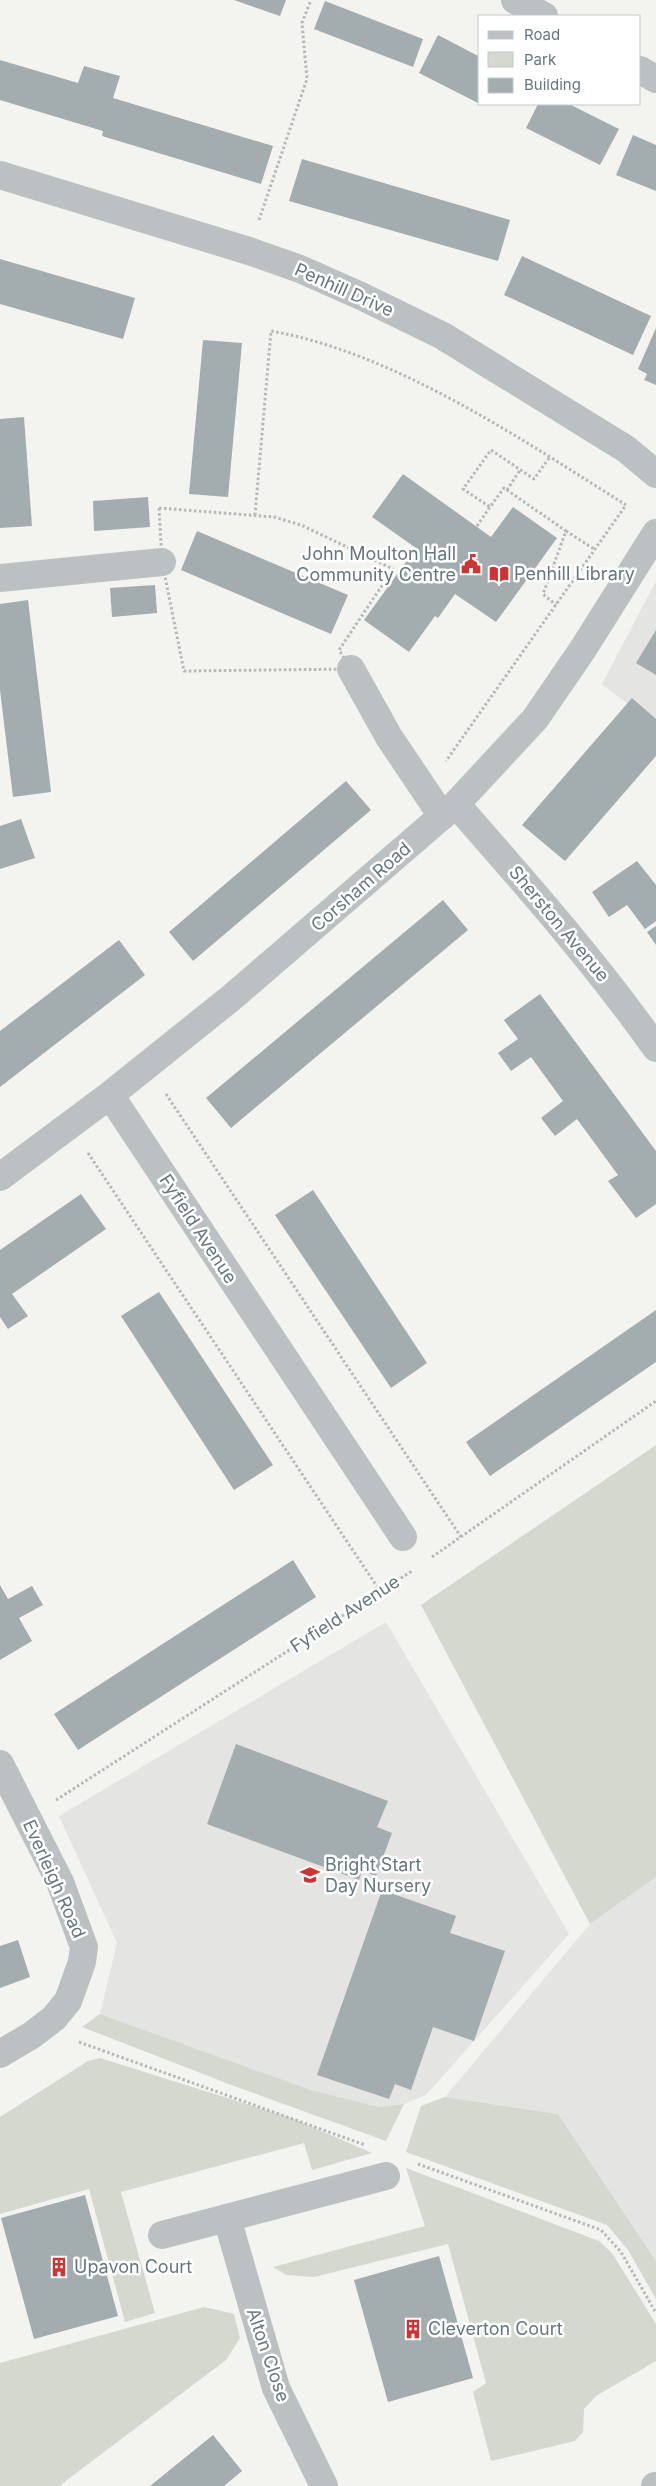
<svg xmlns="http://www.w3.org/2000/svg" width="656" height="2486" viewBox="0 0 656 2486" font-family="Inter,sans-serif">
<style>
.built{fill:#e4e4e3}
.green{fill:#d4d8cf}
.building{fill:#a3acae}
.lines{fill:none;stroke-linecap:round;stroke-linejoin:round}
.path{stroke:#b5b9ba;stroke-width:3;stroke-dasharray:2.5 2.5;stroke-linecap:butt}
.minor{stroke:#bbc0c2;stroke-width:28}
.labels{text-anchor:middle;stroke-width:5;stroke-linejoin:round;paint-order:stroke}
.street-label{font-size:18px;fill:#65787e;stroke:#fff}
.poi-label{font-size:18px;fill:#65787e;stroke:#fff;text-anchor:start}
</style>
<rect width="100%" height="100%" fill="#f3f3f0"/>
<g class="built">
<polygon points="656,581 656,726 602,684"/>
<polygon points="386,1622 569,1934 426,2095 404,2104 379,2107 311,2090 100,2014 117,1943 59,1816"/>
<polygon points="656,1877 656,2261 558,2114 445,2097 590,1924"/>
</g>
<g class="green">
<polygon points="656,1445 656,1877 590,1924 421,1605"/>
<polygon points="100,2014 311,2090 379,2107 404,2104 386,2141 234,2086 82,2027"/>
<polygon points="100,2058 294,2119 372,2153 312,2170 304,2143 121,2192 155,2313 125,2322 89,2189 0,2214 0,2117 88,2061"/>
<polygon points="445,2097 558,2114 656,2261 656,2299 628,2250 607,2225 406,2152 421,2106"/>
<polygon points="406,2168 599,2241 612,2253 656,2324 656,2361 596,2396 584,2409 583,2432 575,2441 491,2461 473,2392 486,2383 448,2244 314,2277 286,2275 273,2267 425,2226"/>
<polygon points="204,2307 234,2314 240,2338 226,2360 59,2486 0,2486 0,2363"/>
</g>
<g class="building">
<polygon points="234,0 286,0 280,16"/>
<polygon points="325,1 423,39 413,67 314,29"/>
<polygon points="438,35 480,57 480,104 419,73"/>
<polygon points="0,60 78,83 84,66 120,76 113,98 273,146 261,184 102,136 103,131 0,100"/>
<polygon points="538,104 569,104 619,129 600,165 526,128"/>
<polygon points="633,135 656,145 656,191 616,175"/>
<polygon points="302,159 510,220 498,261 289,201"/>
<polygon points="522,256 651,316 633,355 504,295"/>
<polygon points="0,259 135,298 123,339 0,304"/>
<polygon points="656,328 656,385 644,380 647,374 638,369"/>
<polygon points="203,340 242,343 228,497 189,494"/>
<polygon points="24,417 32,526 0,528 0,419"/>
<polygon points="403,474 491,537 513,507 557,538 496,622 455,594 438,618 435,616 409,652 364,620 416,548 372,517"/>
<polygon points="148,497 150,527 94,531 93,501"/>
<polygon points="197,531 348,595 331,634 181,570"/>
<polygon points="155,585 157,613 112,617 110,588"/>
<polygon points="28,600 51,792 13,797 0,690 0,604"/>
<polygon points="656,630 656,675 636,663"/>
<polygon points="632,698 656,719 656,756 565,861 522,825"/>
<polygon points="346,781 371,810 193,961 169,932"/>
<polygon points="21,819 35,858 0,869 0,826"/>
<polygon points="637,861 656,885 656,921 645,929 627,905 609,917 592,892"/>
<polygon points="443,900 468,930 231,1128 206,1098"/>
<polygon points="656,926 656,945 647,932"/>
<polygon points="119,940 145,975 0,1087 0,1031"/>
<polygon points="540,994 656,1151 656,1204 636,1218 608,1181 618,1175 577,1119 555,1136 541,1118 563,1101 531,1057 511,1071 498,1053 518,1039 504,1020"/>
<polygon points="313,1190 427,1363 391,1388 275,1215"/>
<polygon points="81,1194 106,1229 12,1294 28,1316 8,1329 0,1317 0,1250"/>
<polygon points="159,1292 273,1465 234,1490 121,1316"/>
<polygon points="656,1310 656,1362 490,1476 466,1442"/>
<polygon points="293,1560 316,1597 78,1750 54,1714"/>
<polygon points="0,1585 8,1599 32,1586 43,1605 19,1618 32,1641 0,1660"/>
<polygon points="236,1744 388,1801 377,1827 392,1833 376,1876 362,1871 359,1880 207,1824"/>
<polygon points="382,1890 456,1916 450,1933 505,1951 474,2041 433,2027 411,2090 395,2084 389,2099 317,2075"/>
<polygon points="18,1940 30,1977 0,1988 0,1946"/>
<polygon points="85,2195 118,2316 34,2339 1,2218"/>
<polygon points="439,2256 473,2378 388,2402 354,2280"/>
<polygon points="213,2435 242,2471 224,2486 150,2486"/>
</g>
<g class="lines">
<g class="path">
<polyline points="259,220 307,79 302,23 311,0"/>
<polyline points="549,458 534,479 491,450 463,489 490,507 504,488 566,531 543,594 556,605"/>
<polyline points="507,490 520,470"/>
<polygon points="159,508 274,517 301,525 393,569 339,650 351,669 184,671 162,562"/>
<path d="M255 515 271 331C395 353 521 439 626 505L446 761"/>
<polyline points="477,526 490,507"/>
<polyline points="566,531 594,549"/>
<polyline points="166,1094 461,1537"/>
<polyline points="88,1153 380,1591"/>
<polyline points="432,1557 656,1401"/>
<polyline points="56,1800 412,1571"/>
<polyline points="79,2042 365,2145"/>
<polyline points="418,2164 601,2230 621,2252 656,2313"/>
</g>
<g class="minor">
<polyline points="515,0 544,16"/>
<polyline points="640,70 656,79"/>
<polyline points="0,175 249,251 300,269 361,296 443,336 498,370 626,449 656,474"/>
<polyline points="0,578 162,562"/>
<polyline points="351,669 389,737 442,816"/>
<path d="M456 804C526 884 595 962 656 1048"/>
<polyline points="110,1095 403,1537"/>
<polyline points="0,1177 110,1095 231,998 456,804 535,719 583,649 656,533"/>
<polyline points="0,1764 60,1882 84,1947 82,1962 68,2001 54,2018 32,2035 0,2054"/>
<polyline points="227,2218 276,2388 324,2486"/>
<polyline points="162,2235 386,2176"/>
<polyline points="655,2486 656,2486"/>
</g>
</g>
<defs>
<symbol id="civic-bare" viewBox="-9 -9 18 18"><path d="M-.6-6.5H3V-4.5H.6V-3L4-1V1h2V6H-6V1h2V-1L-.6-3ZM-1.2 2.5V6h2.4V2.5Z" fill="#d13333" stroke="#fff" stroke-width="2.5" paint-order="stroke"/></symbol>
<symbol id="library-bare" viewBox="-9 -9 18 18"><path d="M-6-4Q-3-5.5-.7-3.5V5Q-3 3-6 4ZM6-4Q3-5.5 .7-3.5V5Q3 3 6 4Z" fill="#d13333" stroke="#fff" stroke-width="2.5" paint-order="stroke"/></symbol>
<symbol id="school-bare" viewBox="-9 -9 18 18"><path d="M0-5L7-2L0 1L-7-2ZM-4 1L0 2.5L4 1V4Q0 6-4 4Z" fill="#d13333" stroke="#fff" stroke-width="2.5" paint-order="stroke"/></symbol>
<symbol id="building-bare" viewBox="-9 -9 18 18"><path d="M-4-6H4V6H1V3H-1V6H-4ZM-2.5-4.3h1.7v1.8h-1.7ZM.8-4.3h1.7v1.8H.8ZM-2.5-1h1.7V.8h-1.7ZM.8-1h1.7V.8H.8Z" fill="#d13333" stroke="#fff" stroke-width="2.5" paint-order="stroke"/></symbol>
</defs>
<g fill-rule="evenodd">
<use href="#civic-bare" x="457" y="550" width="28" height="28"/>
<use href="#library-bare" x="485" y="560" width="28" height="28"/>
<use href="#school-bare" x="296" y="1861" width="28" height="28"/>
<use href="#building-bare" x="45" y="2253" width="28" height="28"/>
<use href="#building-bare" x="399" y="2315" width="28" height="28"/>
</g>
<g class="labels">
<g class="street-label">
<text transform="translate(344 290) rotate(24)" y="6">Penhill Drive</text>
<text transform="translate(361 887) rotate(-41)" y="6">Corsham Road</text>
<text transform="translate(559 924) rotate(50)" y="6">Sherston Avenue</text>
<text transform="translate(198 1229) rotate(57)" y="6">Fyfield Avenue</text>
<text transform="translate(345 1614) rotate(-33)" y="6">Fyfield Avenue</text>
<text transform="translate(54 1879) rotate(66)" y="6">Everleigh Road</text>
<text transform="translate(268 2355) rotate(71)" y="6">Alton Close</text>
</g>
<g class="poi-label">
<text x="456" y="560" text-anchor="end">John Moulton Hall<tspan x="456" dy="21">Community Centre</tspan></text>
<text x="514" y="580">Penhill Library</text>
<text x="325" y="1871">Bright Start<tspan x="325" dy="21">Day Nursery</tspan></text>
<text x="74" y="2273">Upavon Court</text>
<text x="428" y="2335">Cleverton Court</text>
</g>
</g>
<rect x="478" y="15" width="162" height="90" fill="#ffffff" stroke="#c1c9cb"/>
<rect x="488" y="31" width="25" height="8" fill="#bbc0c2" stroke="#c1c9cb"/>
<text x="524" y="40" font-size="15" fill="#65787e">Road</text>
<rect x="488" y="52" width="25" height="15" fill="#d4d8cf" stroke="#c1c9cb"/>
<text x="524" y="65" font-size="15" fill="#65787e">Park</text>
<rect x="488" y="78" width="25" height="15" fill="#a3acae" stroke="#c1c9cb"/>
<text x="524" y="90" font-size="15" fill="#65787e">Building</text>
</svg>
